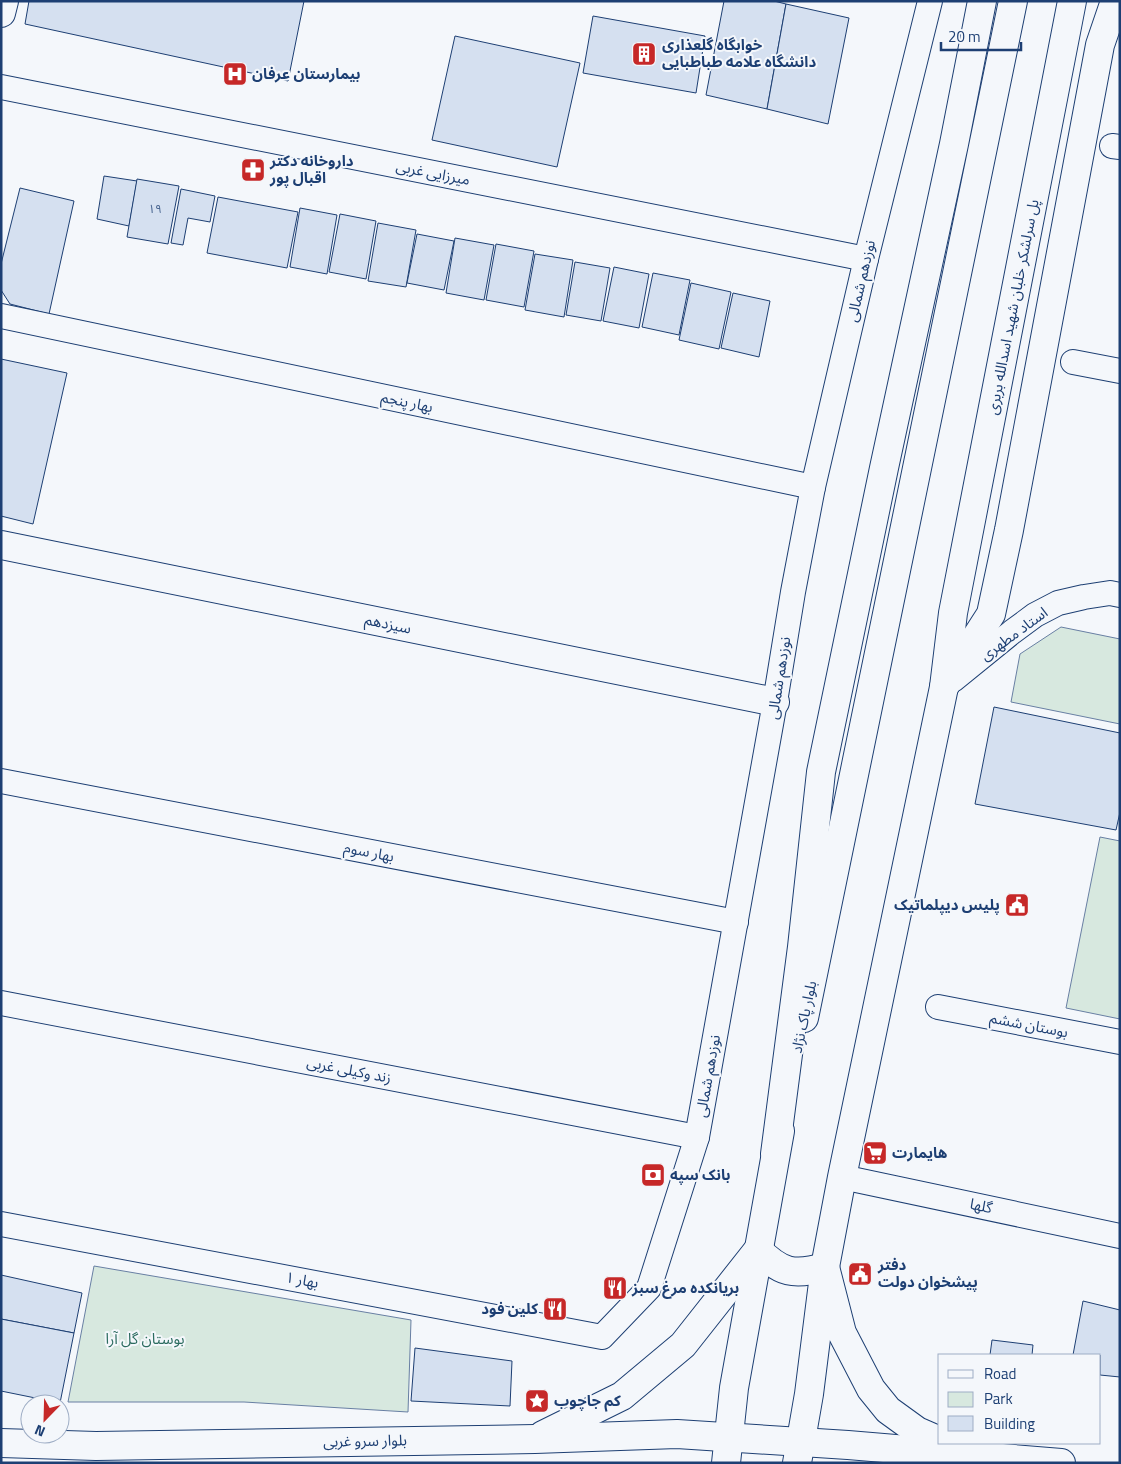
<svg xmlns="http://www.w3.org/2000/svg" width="1121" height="1464" viewBox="0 0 1121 1464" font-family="'Titillium Web','Noto Sans Arabic',sans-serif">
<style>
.green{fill:#d7e8df;stroke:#687fa3}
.building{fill:#d5e0f0;stroke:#1d3f73}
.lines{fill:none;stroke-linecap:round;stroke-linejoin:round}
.street-casing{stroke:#1d3f73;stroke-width:26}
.secondary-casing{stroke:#1d3f73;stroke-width:30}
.highway-casing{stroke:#1d3f73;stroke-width:30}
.street{stroke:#f4f7fb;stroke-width:24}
.secondary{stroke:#f4f7fb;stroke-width:28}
.highway{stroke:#f4f7fb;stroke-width:28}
.labels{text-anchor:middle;stroke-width:4;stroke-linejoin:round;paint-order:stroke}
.number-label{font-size:12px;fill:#4b6792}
.poi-label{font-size:15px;font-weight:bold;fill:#1d3f73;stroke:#f4f7fb;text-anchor:start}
.street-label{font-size:15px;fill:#1d3f73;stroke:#f4f7fb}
.park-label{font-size:15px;fill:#2c6c60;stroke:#f4f7fb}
</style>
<rect width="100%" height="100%" fill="#f4f7fb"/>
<g class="green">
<polygon points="1061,627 1120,639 1120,724 1011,702 1020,654"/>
<polygon points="1100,837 1120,841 1120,1019 1066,1008"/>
<polygon points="94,1266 411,1320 408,1412 244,1402 68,1402"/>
</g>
<g class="building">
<polygon points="29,1 304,1 288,81 25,24"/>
<polygon points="724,1 774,1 786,4 767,109 706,95"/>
<polygon points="786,4 849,18 828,124 767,109"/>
<polygon points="593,16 705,36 696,93 583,73"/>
<polygon points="455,36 580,63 557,167 432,140"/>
<polygon points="104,176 137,181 129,226 97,219"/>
<polygon points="137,179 179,186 168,244 127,237"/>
<polygon points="20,188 74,201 49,314 10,304 1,290 1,264"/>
<polygon points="181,189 215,196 210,222 188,218 183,245 171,243"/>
<polygon points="218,197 298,212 287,268 207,253"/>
<polygon points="300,208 337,215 327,274 290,267"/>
<polygon points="340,214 376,221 366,279 329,272"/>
<polygon points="378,223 416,230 406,287 368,281"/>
<polygon points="417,234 454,241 444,290 407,283"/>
<polygon points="455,238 494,245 484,300 446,293"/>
<polygon points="496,244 534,251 524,307 486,300"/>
<polygon points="535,254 573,260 564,317 525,310"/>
<polygon points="575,262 610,268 601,321 566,315"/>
<polygon points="614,267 649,274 639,328 603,321"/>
<polygon points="653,273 690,280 679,335 642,327"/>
<polygon points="691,283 731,292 719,349 679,340"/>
<polygon points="733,293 770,301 759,357 721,348"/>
<polygon points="1,359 67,373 33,524 1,516"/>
<polygon points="994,707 1120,733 1120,812 1116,830 975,804"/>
<polygon points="1,1275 82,1293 74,1333 1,1319"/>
<polygon points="1083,1301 1120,1310 1120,1377 1100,1375 1100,1355 1073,1355"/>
<polygon points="1,1319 74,1333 60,1403 1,1391"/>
<polygon points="992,1340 1033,1345 1032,1355 990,1355"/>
<polygon points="415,1348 512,1361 510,1406 411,1401"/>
</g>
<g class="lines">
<defs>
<g id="street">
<polyline points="1,87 866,259"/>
<polyline points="1112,146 1120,147"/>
<polyline points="1,316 813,487"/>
<polyline points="1073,362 1120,371"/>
<polyline points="953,680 1012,632 1035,615 1058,603 1084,597 1110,593 1120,595"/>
<polyline points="1,781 736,922"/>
<polyline points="1,1003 697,1137"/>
<polyline points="938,1007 1120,1042"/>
<polyline points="842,1177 1120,1236"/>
<polyline points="1,1224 602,1337 649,1288 697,1137 775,702 793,592 813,487 866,259 930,1"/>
</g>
<g id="secondary">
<polyline points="1,13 4,1"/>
<polyline points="1,545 775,702"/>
<polyline points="804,1018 1013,1"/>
<path d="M543 1435 622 1396 683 1345 758 1250C781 1273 794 1276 825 1267L842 1333 871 1389 888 1410 917 1431 940 1441"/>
<polyline points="1,1443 96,1446 535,1439 677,1434 848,1445 1061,1463"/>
<polyline points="726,1463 734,1388 780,1131"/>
<polyline points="797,1463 809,1394 825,1267 842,1177 944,687 953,613 1072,1"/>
</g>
<g id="highway">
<polyline points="944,687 991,614 1009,530 1100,45 1115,1"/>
<polyline points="775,1154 802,947 821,772 884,468 954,144 982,1"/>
</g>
</defs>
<use href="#street" class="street-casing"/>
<use href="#secondary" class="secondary-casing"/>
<use href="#highway" class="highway-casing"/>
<use href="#street" class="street"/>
<use href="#secondary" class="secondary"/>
<use href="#highway" class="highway"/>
</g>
<defs>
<symbol id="building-square" viewBox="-11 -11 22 22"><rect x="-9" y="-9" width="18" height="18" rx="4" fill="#c62828" stroke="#f4f7fb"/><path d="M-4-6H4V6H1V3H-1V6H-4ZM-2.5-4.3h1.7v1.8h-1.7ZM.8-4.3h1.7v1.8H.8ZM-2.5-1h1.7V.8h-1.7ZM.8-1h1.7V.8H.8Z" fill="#fff"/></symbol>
<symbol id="hospital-square" viewBox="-11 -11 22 22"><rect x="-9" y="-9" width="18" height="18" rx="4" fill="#c62828" stroke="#f4f7fb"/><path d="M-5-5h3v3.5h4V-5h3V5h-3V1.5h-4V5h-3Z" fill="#fff"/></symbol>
<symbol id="pharmacy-square" viewBox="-11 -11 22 22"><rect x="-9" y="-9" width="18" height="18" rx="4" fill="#c62828" stroke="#f4f7fb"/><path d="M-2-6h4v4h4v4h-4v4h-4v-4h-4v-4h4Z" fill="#fff"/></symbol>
<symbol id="civic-square" viewBox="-11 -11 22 22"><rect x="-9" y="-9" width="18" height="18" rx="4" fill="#c62828" stroke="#f4f7fb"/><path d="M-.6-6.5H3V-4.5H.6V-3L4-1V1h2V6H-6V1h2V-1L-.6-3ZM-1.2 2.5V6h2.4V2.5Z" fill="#fff"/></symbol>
<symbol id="supermarket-square" viewBox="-11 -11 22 22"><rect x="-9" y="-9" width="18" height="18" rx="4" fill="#c62828" stroke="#f4f7fb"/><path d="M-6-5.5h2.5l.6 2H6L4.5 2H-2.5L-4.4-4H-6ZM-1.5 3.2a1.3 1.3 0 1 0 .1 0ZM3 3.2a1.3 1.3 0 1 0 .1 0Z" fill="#fff"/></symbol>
<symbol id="bank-square" viewBox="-11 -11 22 22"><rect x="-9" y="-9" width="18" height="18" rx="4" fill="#c62828" stroke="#f4f7fb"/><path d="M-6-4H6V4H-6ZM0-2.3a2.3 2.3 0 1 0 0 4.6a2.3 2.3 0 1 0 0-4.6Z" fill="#fff"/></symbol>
<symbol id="restaurant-square" viewBox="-11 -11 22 22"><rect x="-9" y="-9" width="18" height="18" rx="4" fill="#c62828" stroke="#f4f7fb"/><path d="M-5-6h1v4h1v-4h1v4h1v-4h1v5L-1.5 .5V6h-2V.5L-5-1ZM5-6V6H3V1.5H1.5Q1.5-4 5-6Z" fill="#fff"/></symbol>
<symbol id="sight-square" viewBox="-11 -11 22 22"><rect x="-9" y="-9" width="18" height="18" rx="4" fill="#c62828" stroke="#f4f7fb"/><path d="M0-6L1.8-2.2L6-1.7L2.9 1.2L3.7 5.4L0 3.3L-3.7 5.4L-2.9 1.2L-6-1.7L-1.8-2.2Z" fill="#fff"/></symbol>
</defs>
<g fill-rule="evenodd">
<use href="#building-square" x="630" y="40" width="28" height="28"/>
<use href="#hospital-square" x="221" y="60" width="28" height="28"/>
<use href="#pharmacy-square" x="239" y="156" width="28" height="28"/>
<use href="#civic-square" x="1003" y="891" width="28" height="28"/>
<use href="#supermarket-square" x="861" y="1139" width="28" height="28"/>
<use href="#bank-square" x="639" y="1161" width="28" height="28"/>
<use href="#civic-square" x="846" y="1260" width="28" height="28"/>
<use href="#restaurant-square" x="601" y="1274" width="28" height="28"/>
<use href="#restaurant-square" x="541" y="1295" width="28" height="28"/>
<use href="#sight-square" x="523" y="1387" width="28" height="28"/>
</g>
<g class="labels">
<g class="number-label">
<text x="155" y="213">۱۹</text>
</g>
<g class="poi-label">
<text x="662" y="50">خوابگاه گلعذاری<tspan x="662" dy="17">دانشگاه علامه طباطبایی</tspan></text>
<text x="252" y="79">بیمارستان عرفان</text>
<text x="270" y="166">داروخانه دکتر<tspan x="270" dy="17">اقبال پور</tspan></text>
<text x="1000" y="910" text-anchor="end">پلیس دیپلماتیک</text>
<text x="892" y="1158">هایمارت</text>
<text x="670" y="1180">بانک سپه</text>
<text x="878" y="1270">دفتر<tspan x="878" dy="17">پیشخوان دولت</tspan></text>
<text x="632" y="1293">بریانکده مرغ سبز</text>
<text x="538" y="1314" text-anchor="end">کلین فود</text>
<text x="554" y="1406">کم جاچوب</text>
</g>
<g class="street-label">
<text transform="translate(433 173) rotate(11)" y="5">میرزایی غربی</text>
<text transform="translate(861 281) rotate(-77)" y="5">نوزدهم شمالی</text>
<text transform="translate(1013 307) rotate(-79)" y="5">پل سرلشکر خلبان شهید اسدالله بربری</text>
<text transform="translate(407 402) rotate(12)" y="5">بهار پنجم</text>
<text transform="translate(388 624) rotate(12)" y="5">سیزدهم</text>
<text transform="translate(1014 634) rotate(-36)" y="5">استاد مطهری</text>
<text transform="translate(779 678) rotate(-81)" y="5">نوزدهم شمالی</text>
<text transform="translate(369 852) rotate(11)" y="5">بهار سوم</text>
<text transform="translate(804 1017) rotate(-78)" y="5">بلوار پاک نژاد</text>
<text transform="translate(1029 1025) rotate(11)" y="5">بوستان ششم</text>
<text transform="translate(349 1070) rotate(11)" y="5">زند وکیلی غربی</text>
<text transform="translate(708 1076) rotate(-80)" y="5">نوزدهم شمالی</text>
<text transform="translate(981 1206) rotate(12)" y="5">گلها</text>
<text transform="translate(302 1280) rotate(11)" y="5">بهار ۱</text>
<text transform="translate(365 1441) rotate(-1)" y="5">بلوار سرو غربی</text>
</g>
<g class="park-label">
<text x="145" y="1344">بوستان گل‌ آرا</text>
</g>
</g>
<rect width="1121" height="1464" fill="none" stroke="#1d3f73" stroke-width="5"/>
<rect x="938" y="1354" width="162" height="90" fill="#f4f7fb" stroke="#9eadc5"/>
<rect x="948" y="1370" width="25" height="8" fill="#f4f7fb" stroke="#9eadc5"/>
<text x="984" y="1379" font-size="15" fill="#1d3f73">Road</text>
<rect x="948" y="1392" width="25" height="15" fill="#d7e8df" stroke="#9eadc5"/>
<text x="984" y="1404" font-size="15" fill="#1d3f73">Park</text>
<rect x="948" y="1416" width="25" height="15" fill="#d5e0f0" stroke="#9eadc5"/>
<text x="984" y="1429" font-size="15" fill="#1d3f73">Building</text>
<g transform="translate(45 1419) rotate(203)"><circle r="24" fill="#f4f7fb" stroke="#9eadc5"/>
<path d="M0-4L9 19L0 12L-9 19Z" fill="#c62828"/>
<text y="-8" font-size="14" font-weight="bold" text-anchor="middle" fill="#1d3f73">N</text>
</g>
<path d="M941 42v8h80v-8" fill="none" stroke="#1d3f73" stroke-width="2.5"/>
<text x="948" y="42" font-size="15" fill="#1d3f73" stroke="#f4f7fb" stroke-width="4" paint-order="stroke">20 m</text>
</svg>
